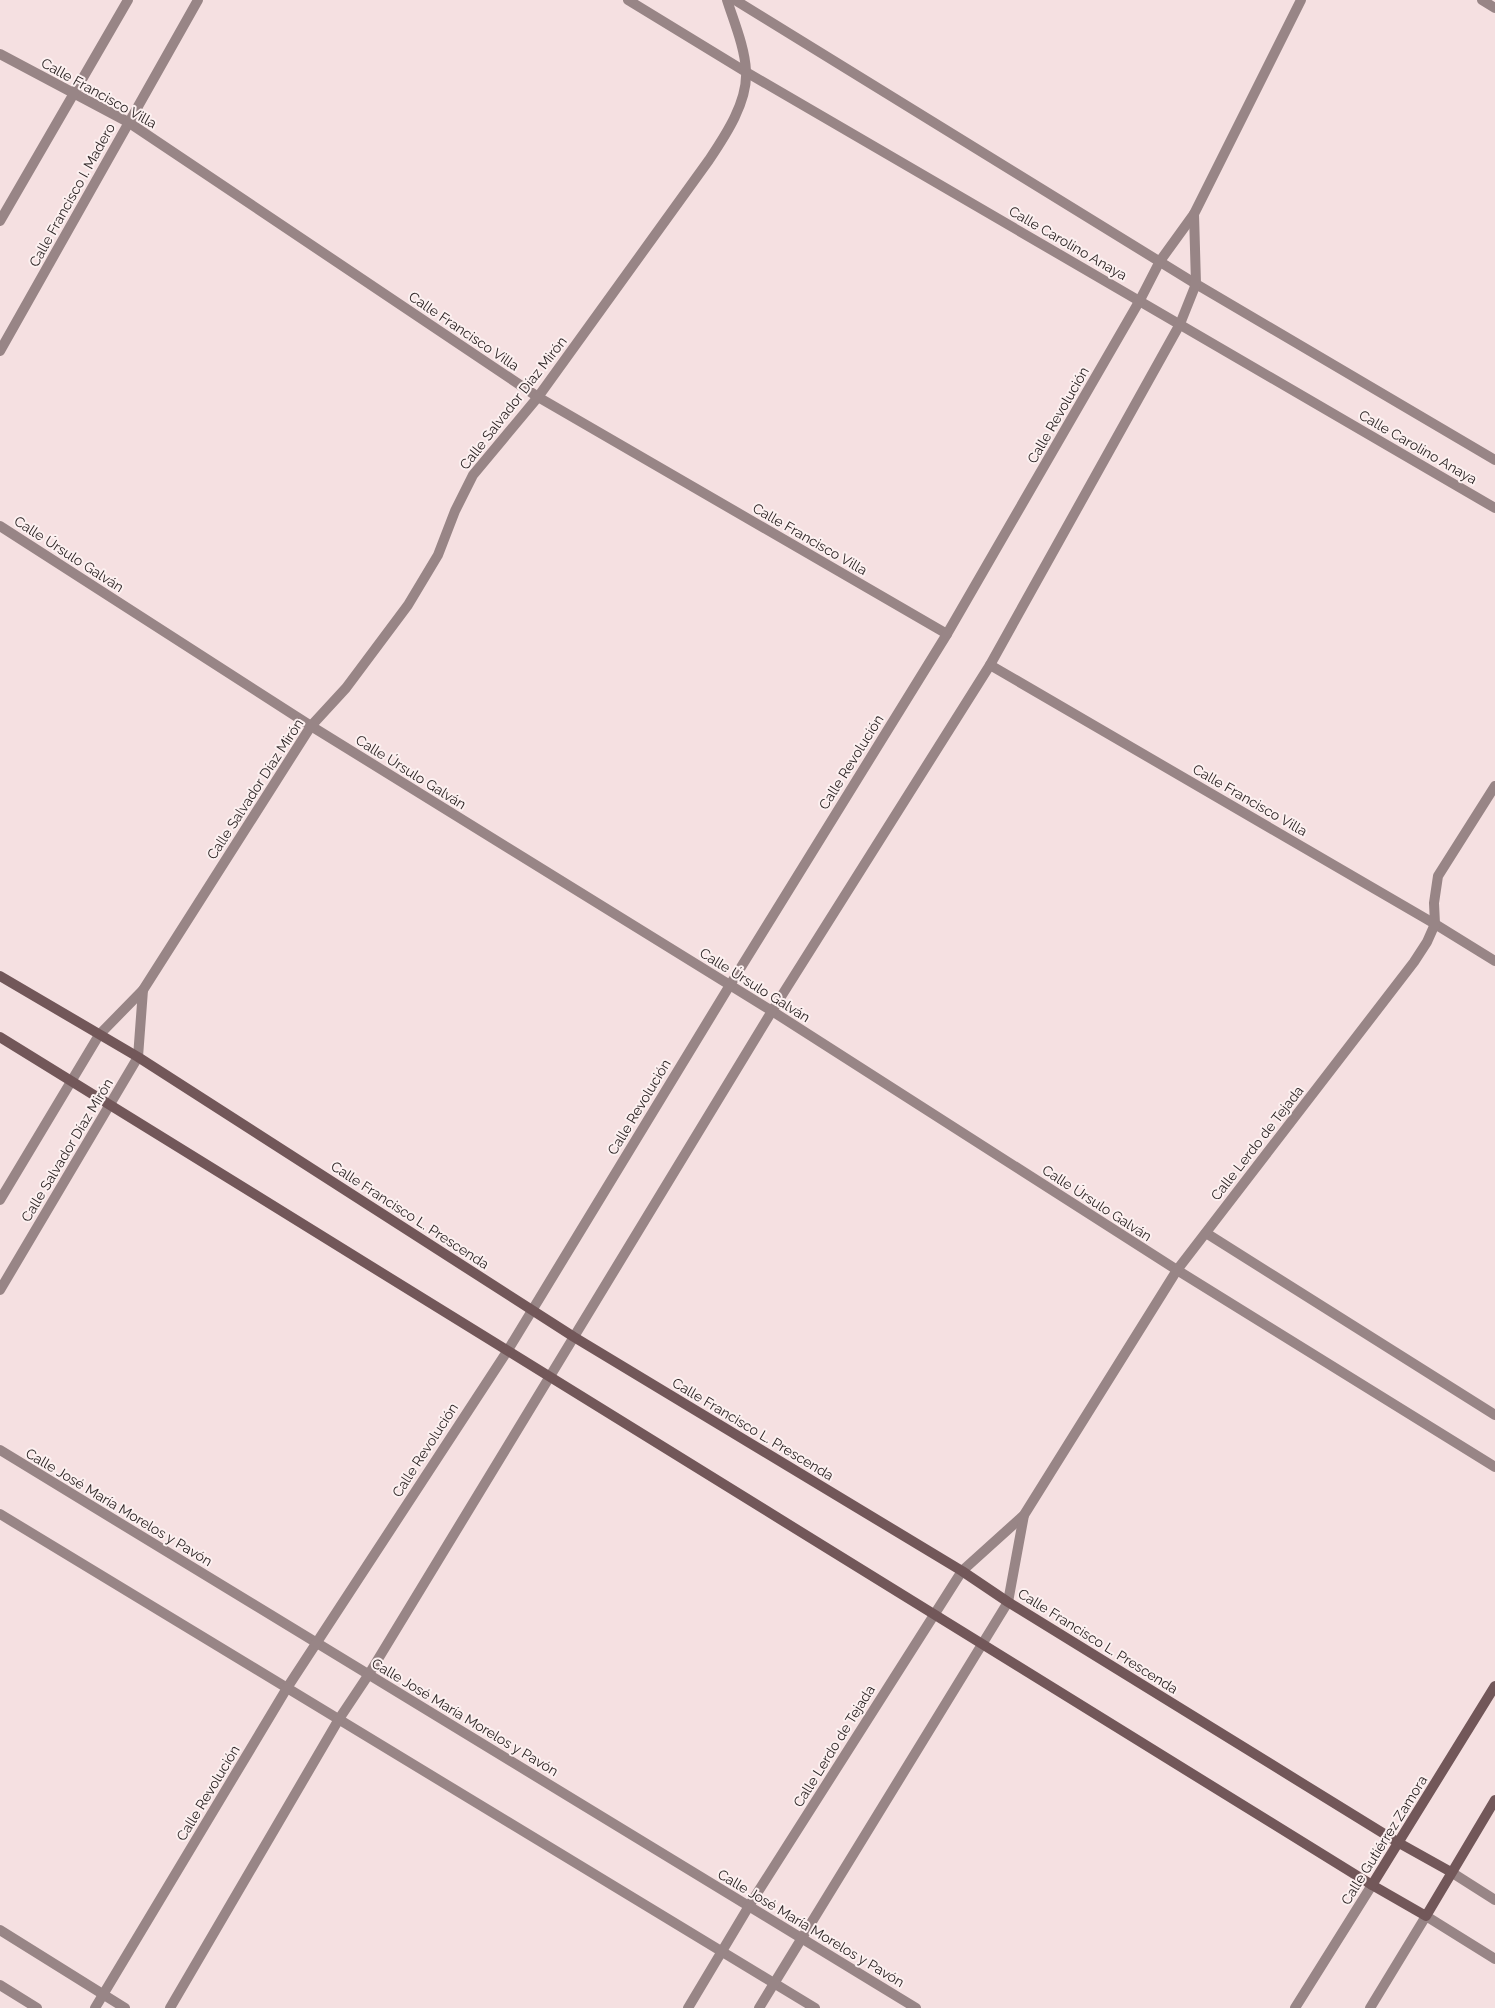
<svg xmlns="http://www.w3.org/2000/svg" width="1495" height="2008" viewBox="0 0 1495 2008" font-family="Raleway,sans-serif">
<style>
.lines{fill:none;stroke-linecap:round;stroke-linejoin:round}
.minor{stroke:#988586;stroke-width:10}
.secondary{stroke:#725759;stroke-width:10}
.labels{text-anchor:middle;stroke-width:4;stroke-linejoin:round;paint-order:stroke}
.street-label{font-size:14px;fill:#2c2424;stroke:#fcf0f0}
</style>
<rect width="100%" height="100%" fill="#f5e0e1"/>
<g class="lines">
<g class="minor">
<polyline points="628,0 746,72 1495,508"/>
<polyline points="735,0 1196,284 1495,460"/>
<polyline points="1482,0 1495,8"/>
<polyline points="0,54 128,122 538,397 947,634"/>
<polyline points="0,221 128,0"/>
<polyline points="0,351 198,0"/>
<polyline points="0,526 311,726 772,1011 1177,1270 1495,1467"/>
<polyline points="990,665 1435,924 1495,961"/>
<path d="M0 1200 99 1035 143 990 311 726 346 688 408 605 438 555 455 511 473 475 538 397 709 160C725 136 748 102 746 71 745 48 734 22 727 0"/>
<polyline points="1206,1233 1495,1415"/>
<polyline points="0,1290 138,1057 143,990"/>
<polyline points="0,1450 916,2008"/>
<polyline points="0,1514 815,2008"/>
<polyline points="1451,1872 1495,1900"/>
<polyline points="0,1930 125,2008"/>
<polyline points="0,1985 37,2008"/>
<polyline points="95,2008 287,1688 508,1350 730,985 947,634 1140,300 1160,261 1194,214 1301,0"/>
<polyline points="170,2008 339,1719 369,1674 772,1011 990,665 1180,324 1196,284 1194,214"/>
<polyline points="688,2008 749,1906 962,1571 1024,1515 1177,1270 1414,962 1427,942 1435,924 1434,903 1438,876 1495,786"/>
<polyline points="759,2008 1008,1602 1024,1515"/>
<polyline points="1295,2008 1372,1885"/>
<polyline points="1370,2008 1426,1916 1495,1959"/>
</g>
<g class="secondary">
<polyline points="0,976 138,1057 574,1337 962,1571 1008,1602 1399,1843 1451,1872"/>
<polyline points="0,1037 1372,1885 1426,1916 1495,1800"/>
<polyline points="1372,1885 1495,1686"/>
</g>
</g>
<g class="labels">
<g class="street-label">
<text transform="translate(99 93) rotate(29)" y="5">Calle Francisco Villa</text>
<text transform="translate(72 195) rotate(-61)" y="5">Calle Francisco I. Madero</text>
<text transform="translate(1068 243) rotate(30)" y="5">Calle Carolino Anaya</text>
<text transform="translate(464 331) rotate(34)" y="5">Calle Francisco Villa</text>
<text transform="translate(513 403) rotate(-52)" y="5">Calle Salvador Díaz Mirón</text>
<text transform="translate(1058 415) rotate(-60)" y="5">Calle Revolución</text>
<text transform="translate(1418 447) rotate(30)" y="5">Calle Carolino Anaya</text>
<text transform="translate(810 539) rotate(30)" y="5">Calle Francisco Villa</text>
<text transform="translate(69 554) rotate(33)" y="5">Calle Úrsulo Galván</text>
<text transform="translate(851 762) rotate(-58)" y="5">Calle Revolución</text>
<text transform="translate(411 772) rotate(32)" y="5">Calle Úrsulo Galván</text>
<text transform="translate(255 789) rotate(-57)" y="5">Calle Salvador Díaz Mirón</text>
<text transform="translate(1250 800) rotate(30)" y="5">Calle Francisco Villa</text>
<text transform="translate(755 985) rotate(32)" y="5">Calle Úrsulo Galván</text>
<text transform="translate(639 1107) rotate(-59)" y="5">Calle Revolución</text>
<text transform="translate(1257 1143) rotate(-52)" y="5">Calle Lerdo de Tejada</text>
<text transform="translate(67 1150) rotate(-59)" y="5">Calle Salvador Díaz Mirón</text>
<text transform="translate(1097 1203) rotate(33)" y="5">Calle Úrsulo Galván</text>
<text transform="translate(410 1215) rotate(33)" y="5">Calle Francisco L. Prescenda</text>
<text transform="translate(753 1429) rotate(31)" y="5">Calle Francisco L. Prescenda</text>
<text transform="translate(425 1450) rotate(-57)" y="5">Calle Revolución</text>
<text transform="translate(119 1507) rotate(31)" y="5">Calle José María Morelos y Pavón</text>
<text transform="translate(1098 1641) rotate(32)" y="5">Calle Francisco L. Prescenda</text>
<text transform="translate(465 1717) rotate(31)" y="5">Calle José María Morelos y Pavón</text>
<text transform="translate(834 1746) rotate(-58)" y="5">Calle Lerdo de Tejada</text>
<text transform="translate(208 1793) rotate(-59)" y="5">Calle Revolución</text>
<text transform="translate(1384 1840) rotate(-58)" y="5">Calle Gutiérrez Zamora</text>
<text transform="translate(811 1928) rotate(31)" y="5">Calle José María Morelos y Pavón</text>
</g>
</g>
</svg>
